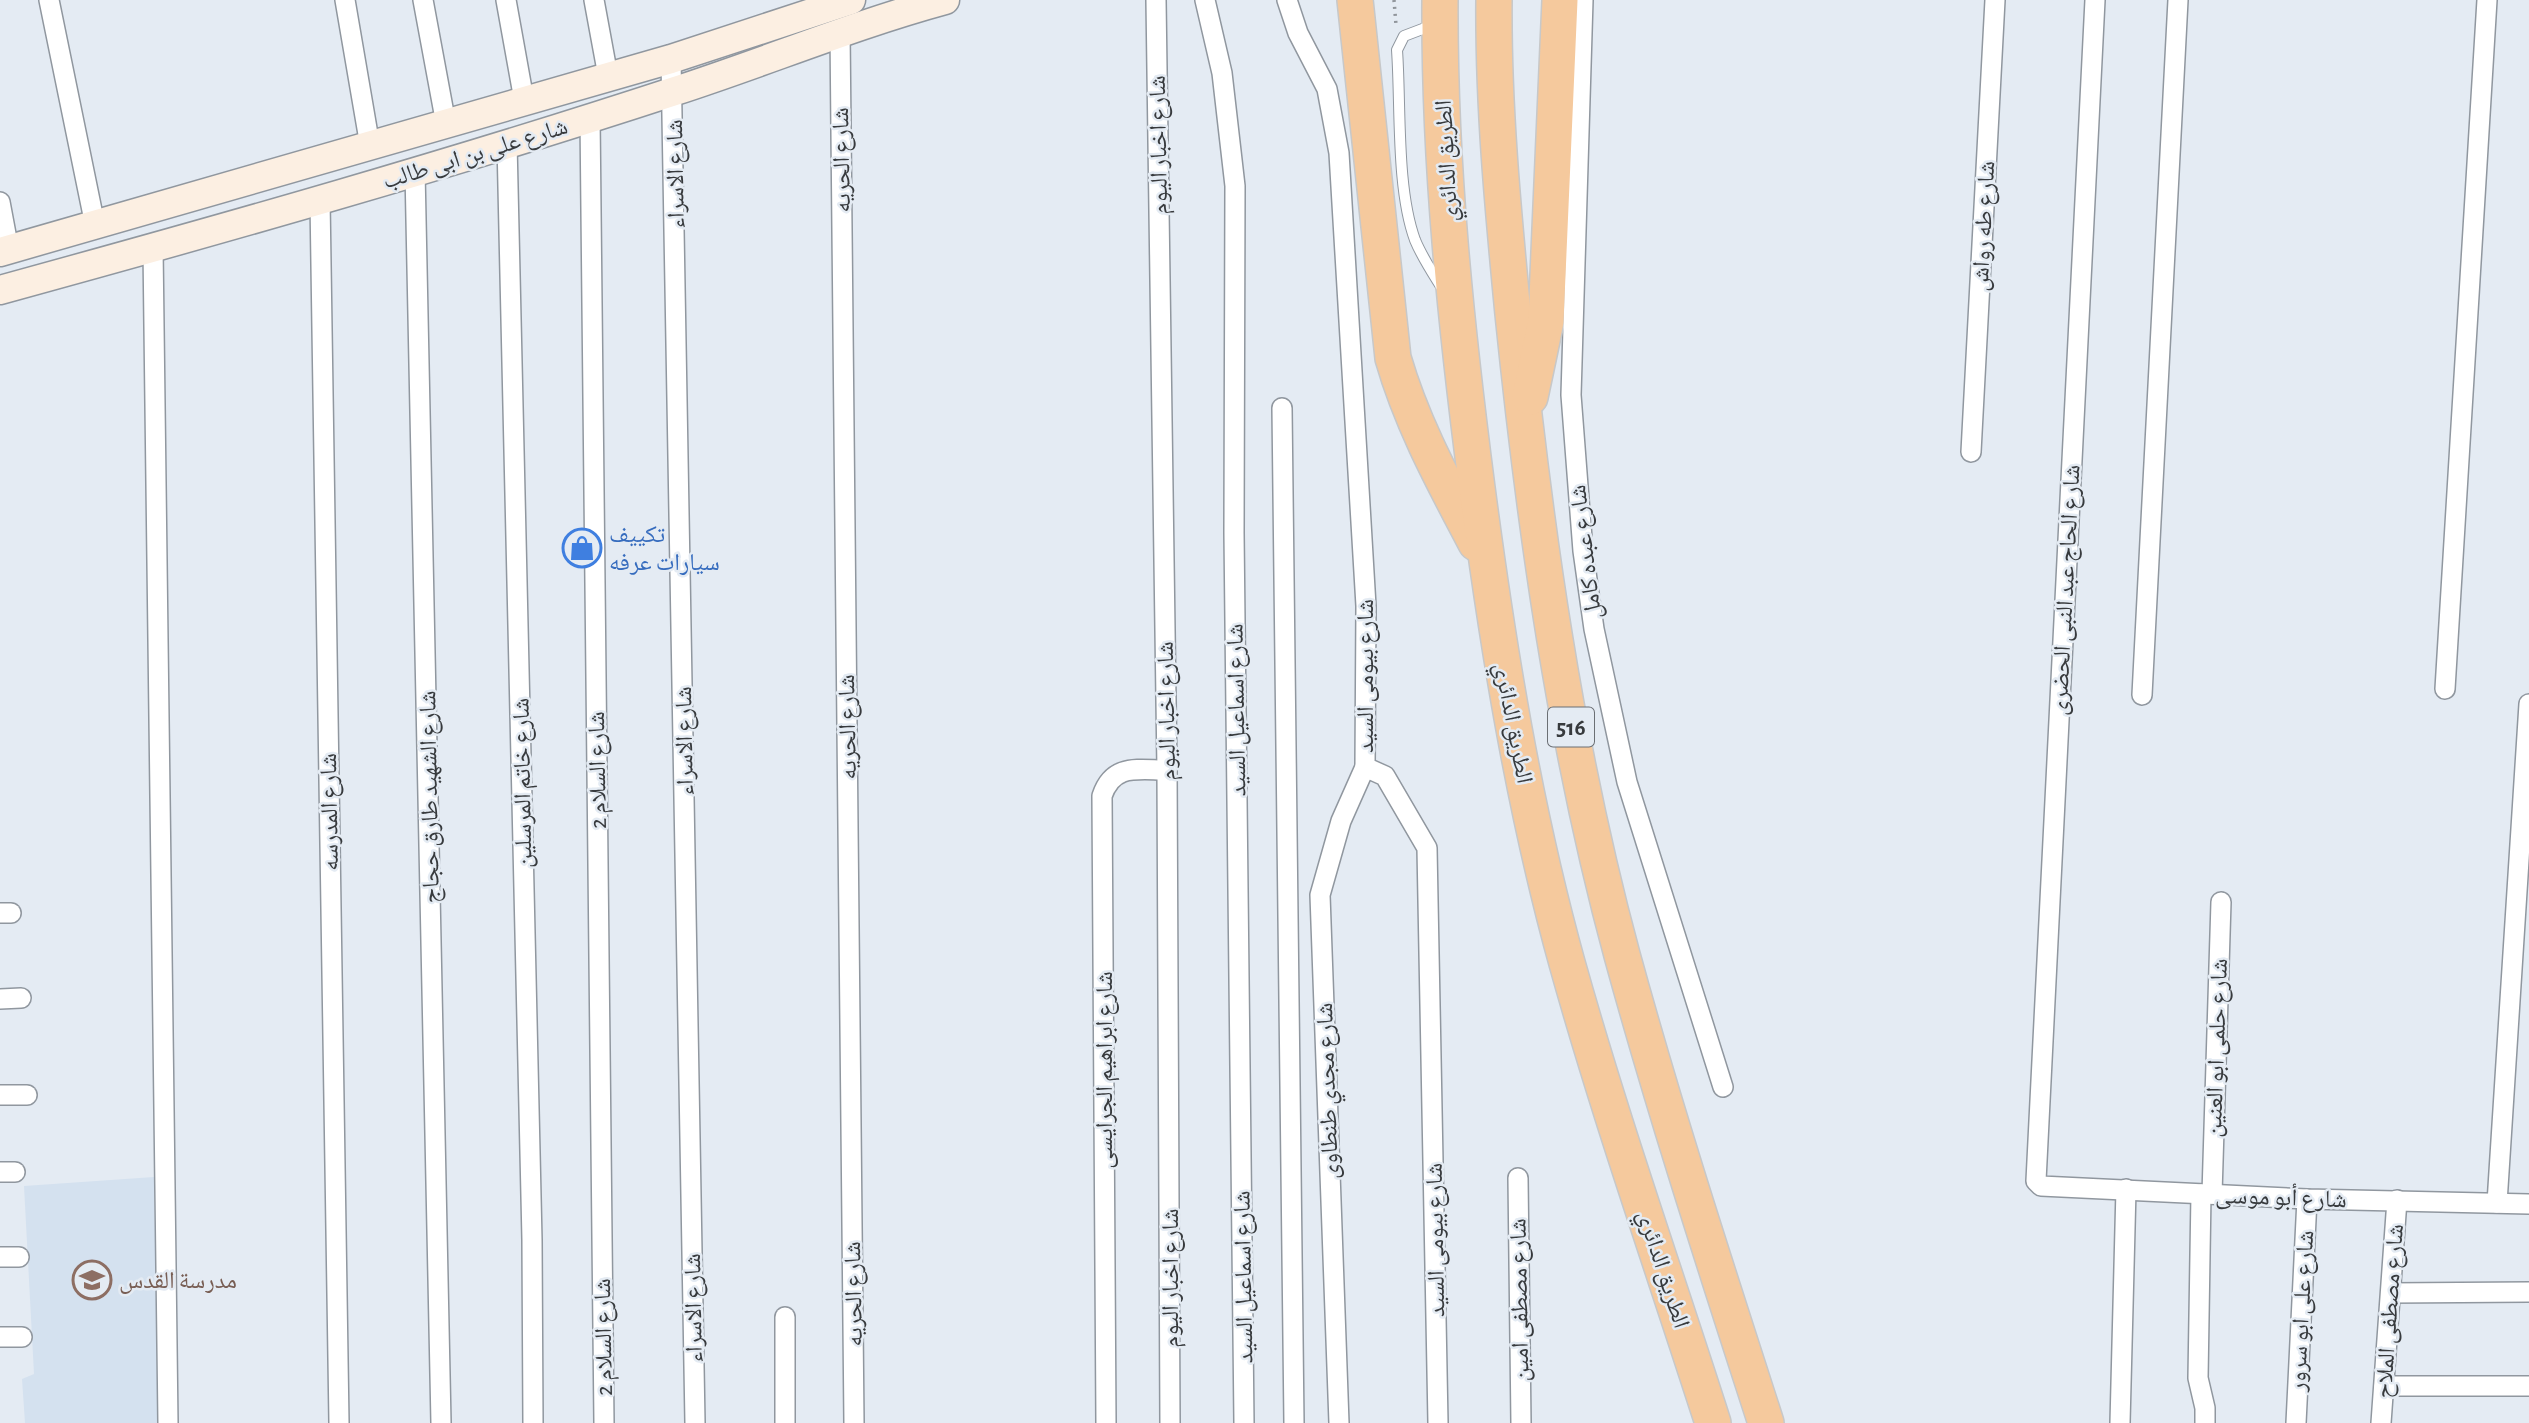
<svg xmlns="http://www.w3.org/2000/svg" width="2529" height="1423" viewBox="0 0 2529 1423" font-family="'Alegreya Sans','Noto Naskh Arabic',sans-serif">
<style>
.built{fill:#d4e1ef}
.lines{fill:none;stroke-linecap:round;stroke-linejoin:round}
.lane-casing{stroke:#90979f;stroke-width:12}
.street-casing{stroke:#90979f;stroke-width:22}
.secondary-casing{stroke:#90979f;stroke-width:31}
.highway-casing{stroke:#c7c8c9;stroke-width:38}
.path{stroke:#90959b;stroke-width:3.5;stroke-dasharray:2 5;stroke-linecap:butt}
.lane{stroke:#fff;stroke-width:10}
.street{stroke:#fff;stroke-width:19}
.secondary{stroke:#fcefe2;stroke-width:28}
.highway{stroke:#f5c99d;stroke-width:35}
.labels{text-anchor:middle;stroke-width:5;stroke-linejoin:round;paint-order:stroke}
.shield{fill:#e4ebf3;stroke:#6b6f74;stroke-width:2}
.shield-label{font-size:23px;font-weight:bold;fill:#373a3d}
.street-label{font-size:24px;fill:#373a3d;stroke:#e4ebf3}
.shop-label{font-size:24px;fill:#366cbe;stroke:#e4ebf3;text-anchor:start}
.education-label{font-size:24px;fill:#785e54;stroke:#e4ebf3;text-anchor:start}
</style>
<rect width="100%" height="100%" fill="#e4ebf3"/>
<polygon class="built" points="154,1177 158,1423 25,1423 22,1379 34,1374 24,1186"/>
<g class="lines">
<defs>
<path id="lane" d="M1433 25 1404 36 1397 50C1401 106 1396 188 1415 240 1422 257 1432 272 1442 288"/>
<g id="street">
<polyline points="49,0 95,225"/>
<polyline points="345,0 370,146"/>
<polyline points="423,0 446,124"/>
<polyline points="506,0 524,100"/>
<polyline points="594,0 608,76"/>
<polyline points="1156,0 1167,770 1170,1423"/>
<polyline points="1205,0 1222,73 1235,186 1234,533 1244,1423"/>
<polyline points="1287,0 1298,33 1327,89 1339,153 1366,606 1365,767 1385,776 1427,848 1438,1423"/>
<polyline points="1583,0 1571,395 1583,551 1594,629 1627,782 1723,1087"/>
<polyline points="2095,0 2036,1181 2041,1186 2307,1199 2529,1204"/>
<polyline points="840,31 854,1423"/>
<polyline points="671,59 695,1423"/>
<polyline points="590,117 604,1423"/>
<polyline points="507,143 532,1240 533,1423"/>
<polyline points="415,171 441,1423"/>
<polyline points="320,200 339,1423"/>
<polyline points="0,202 9,250"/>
<polyline points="153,248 168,1423"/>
<polyline points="1282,408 1294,1423"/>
<polyline points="1971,452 1995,0"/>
<polyline points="2445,689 2487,0"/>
<polyline points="2142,695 2178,0"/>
<polyline points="0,913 11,913"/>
<polyline points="0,999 21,998"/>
<polyline points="0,1095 27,1095"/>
<polyline points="0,1172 15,1172"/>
<polyline points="1518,1178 1521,1423"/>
<polyline points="2201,1194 2198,1378 2205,1408 2205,1423"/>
<polyline points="2212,1194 2221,902"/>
<polyline points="2497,1203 2529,704"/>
<polyline points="0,1257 19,1257"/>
<polyline points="2391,1293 2529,1292"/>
<polyline points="785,1317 785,1423"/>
<polyline points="0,1337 22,1337"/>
<polyline points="2384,1386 2529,1386"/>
<path d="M1106 1423 1102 796C1113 763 1138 770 1167 770"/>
<polyline points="1339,1423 1320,895 1341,821 1365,767"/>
<polyline points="2120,1423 2126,1189"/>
<polyline points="2296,1423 2307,1199"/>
<polyline points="2381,1423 2397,1200"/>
</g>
<g id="secondary">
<polyline points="0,252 671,59 851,0"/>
<path d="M0 290C226 228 452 164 675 91 765 62 853 25 945 0"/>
</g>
<g id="highway">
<path d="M1355 0 1393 358C1412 424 1444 482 1476 543"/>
<path d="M1440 0C1439 164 1456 326 1477 488 1498 648 1524 808 1567 963 1610 1117 1664 1270 1713 1423"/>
<path d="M1494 0C1493 104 1503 210 1513 314 1535 529 1565 745 1622 955 1665 1112 1716 1268 1766 1423"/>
<polyline points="1530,397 1546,321 1560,0"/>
</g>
</defs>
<use href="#lane" class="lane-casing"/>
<use href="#street" class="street-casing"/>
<use href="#secondary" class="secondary-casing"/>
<use href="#highway" class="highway-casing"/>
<polyline class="path" points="1394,0 1396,25"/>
<use href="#lane" class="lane"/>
<use href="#street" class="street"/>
<use href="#secondary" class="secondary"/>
<use href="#highway" class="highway"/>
</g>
<defs>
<symbol id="shop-ring" viewBox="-11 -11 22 22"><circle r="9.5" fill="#e4ebf3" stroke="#3f7fe0" stroke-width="1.5"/><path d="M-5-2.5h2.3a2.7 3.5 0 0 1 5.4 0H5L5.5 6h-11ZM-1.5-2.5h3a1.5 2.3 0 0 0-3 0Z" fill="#3f7fe0"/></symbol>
<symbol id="school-ring" viewBox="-11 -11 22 22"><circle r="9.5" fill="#e4ebf3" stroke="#8d6e63" stroke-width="1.5"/><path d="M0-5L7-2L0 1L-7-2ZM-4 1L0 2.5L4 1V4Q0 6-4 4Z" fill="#8d6e63"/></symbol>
</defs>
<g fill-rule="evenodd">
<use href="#shop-ring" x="560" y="526" width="44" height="44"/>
<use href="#school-ring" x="70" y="1258" width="44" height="44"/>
</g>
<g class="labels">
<rect class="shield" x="1548" y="707.5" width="46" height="39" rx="5"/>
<g class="shield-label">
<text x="1571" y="735">516</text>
</g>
<g class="street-label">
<text transform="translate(1158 145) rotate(-91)" y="8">شارع اخبار اليوم</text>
<text transform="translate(475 153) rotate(-17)" y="8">شارع على بن ابى طالب</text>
<text transform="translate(841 160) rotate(-91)" y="8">شارع الحريه</text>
<text transform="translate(1446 161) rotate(-93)" y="8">الطريق الدائري</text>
<text transform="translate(675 174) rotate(-91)" y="8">شارع الاسراء</text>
<text transform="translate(1983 226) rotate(-87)" y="8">شارع طه رواش</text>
<text transform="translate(1585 552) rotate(-97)" y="8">شارع عبده كامل</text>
<text transform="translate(2065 590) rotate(-87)" y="8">شارع الحاج عبد النبى الحضرى</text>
<text transform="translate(1365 676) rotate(-90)" y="8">شارع بيومى السيد</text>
<text transform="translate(1236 710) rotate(-91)" y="8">شارع اسماعيل السيد</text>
<text transform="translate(1166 711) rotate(-91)" y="8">شارع اخبار اليوم</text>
<text transform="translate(1514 723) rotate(79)" y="8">الطريق الدائري</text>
<text transform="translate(847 727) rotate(-91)" y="8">شارع الحريه</text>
<text transform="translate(684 741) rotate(-91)" y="8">شارع الاسراء</text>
<text transform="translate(597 770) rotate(-91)" y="8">شارع السلام 2</text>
<text transform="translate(522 783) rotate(-91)" y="8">شارع خاتم المرسلين</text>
<text transform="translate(429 797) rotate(-91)" y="8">شارع الشهيد طارق حجاج</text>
<text transform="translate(329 812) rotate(-91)" y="8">شارع المدرسه</text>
<text transform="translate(2216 1048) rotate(-88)" y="8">شارع حلمى ابو العنين</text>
<text transform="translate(1104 1070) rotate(-90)" y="8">شارع ابراهيم الجرايسى</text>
<text transform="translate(1327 1091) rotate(-92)" y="8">شارع مجدي طنطاوى</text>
<text transform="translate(2281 1197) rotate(2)" y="8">شارع أبو موسى</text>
<text transform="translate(1435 1240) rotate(-91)" y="8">شارع بيومى السيد</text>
<text transform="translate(1664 1269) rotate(72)" y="8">الطريق الدائري</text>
<text transform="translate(1243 1277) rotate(-91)" y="8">شارع اسماعيل السيد</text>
<text transform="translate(1170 1278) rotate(-90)" y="8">شارع اخبار اليوم</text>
<text transform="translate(853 1294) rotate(-91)" y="8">شارع الحريه</text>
<text transform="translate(1519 1300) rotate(-91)" y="8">شارع مصطفى امين</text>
<text transform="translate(693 1308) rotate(-91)" y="8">شارع الاسراء</text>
<text transform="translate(2301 1311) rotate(-87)" y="8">شارع على ابو سرور</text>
<text transform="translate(2389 1311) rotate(-86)" y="8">شارع مصطفى الملاح</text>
<text transform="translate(603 1337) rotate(-91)" y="8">شارع السلام 2</text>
</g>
<g class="shop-label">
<text x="609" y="542">تكييف<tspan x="609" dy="28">سيارات عرفه</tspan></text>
</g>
<g class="education-label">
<text x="119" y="1288">مدرسة القدس</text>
</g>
</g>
</svg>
